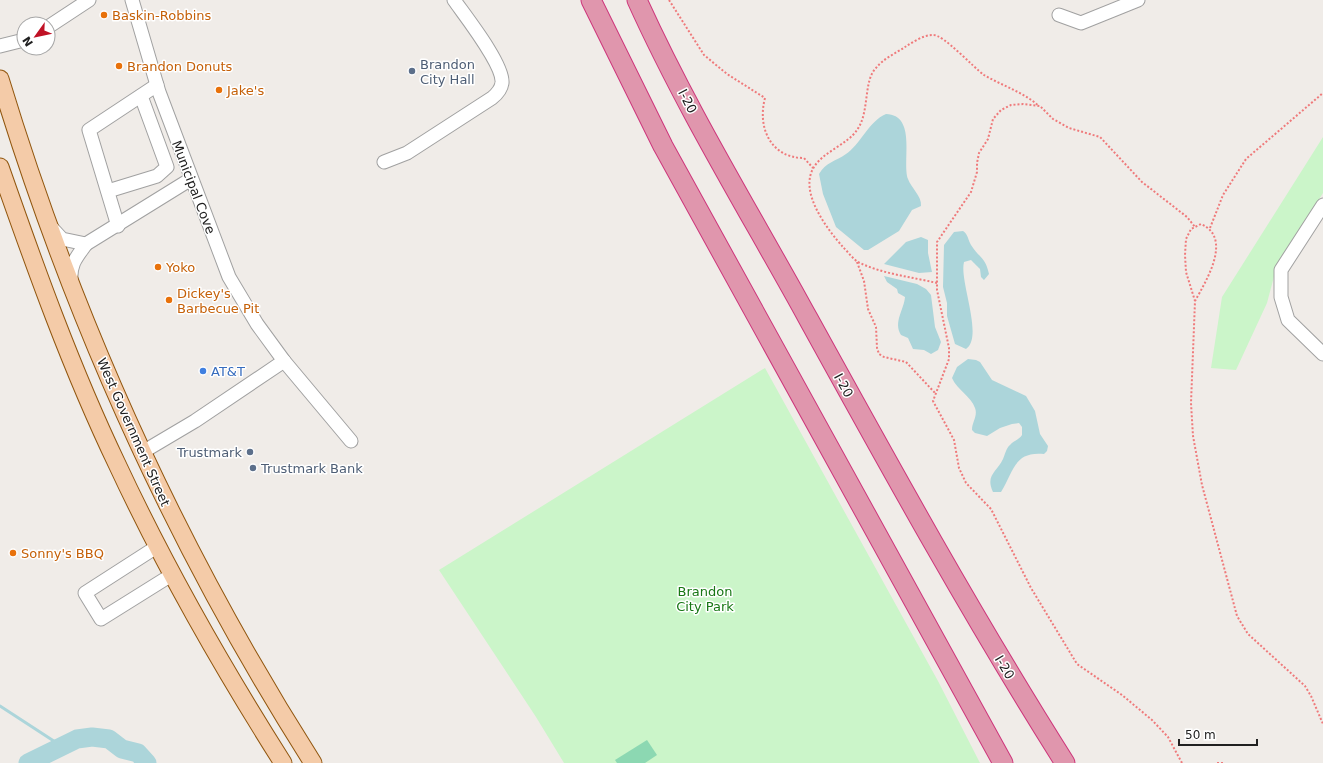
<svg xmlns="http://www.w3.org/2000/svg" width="1323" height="763" viewBox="0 0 1323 763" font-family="'DejaVu Sans',sans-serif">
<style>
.park{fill:#cbf5c9}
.pitch{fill:#8cd8b2}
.water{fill:#acd5da}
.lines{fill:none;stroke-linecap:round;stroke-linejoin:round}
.stream{stroke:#acd5da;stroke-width:3}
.river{stroke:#acd5da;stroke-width:19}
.minor-casing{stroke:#a1a1a1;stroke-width:15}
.major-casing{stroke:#90550d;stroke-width:19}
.highway-casing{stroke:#cd367b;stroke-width:21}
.path{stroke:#ef7a7b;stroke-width:2;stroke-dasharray:2 2;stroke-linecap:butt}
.minor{stroke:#fff;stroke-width:13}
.major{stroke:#f4cba8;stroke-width:17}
.highway{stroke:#e096ad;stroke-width:19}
.food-dot{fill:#e8710a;stroke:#fff;stroke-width:1.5}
.service-dot{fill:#5c6f8a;stroke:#fff;stroke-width:1.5}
.shop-dot{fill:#3f7fe0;stroke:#fff;stroke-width:1.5}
.labels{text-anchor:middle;stroke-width:3;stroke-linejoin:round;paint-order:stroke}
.food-label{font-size:13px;fill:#c56008;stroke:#fff;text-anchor:start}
.service-label{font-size:13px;fill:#4e5e75;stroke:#fff;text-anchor:start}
.street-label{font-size:13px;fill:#202020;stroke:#fff}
.shop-label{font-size:13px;fill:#366cbe;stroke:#fff;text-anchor:start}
.park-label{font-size:13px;fill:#187715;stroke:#fff}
</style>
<rect width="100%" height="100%" fill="#f0ece8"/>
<g class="park">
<polygon points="1323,137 1323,193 1276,269 1267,303 1236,370 1211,368 1222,297"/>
<polygon points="765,368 938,681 980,763 564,763 536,717 439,570"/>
</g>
<polygon class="pitch" points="647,740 657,755 645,763 617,763 615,760"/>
<g class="water">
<path d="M886 114C917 115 902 161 908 179 911 188 922 196 921 206L912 210 899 231 868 250H864L836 227 823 194 819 174C826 162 836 161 846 154 860 145 869 121 886 114Z"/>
<path d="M963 231C968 234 968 240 971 245 979 258 985 256 989 274L984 280 981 277 980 269 971 260 964 262C959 281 984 337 966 349L955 344 947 316V303L943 287 944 245 954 232Z"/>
<polygon points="921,237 928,240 928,253 932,272 919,273 884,264 906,242"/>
<path d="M884 276 917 284 926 289 931 295 935 327 941 342 938 350 931 354 924 350 913 349 908 338 901 335C893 322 904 310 905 297L898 293 897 289 887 282Z"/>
<path d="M968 359 976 360 980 362 992 380 1026 396 1035 411 1040 434 1048 446 1047 451 1044 454C1014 451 1014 471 1001 492H993C985 475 997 472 1003 459 1005 455 1006 448 1010 445 1013 441 1019 440 1022 435V427L1019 423 1012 424 1000 428 987 436 975 433 972 430C972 422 978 416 975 408 971 396 957 390 952 378L957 367Z"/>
</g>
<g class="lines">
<polyline class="stream" points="0,706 63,747"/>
<polyline class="river" points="28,763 77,739 92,737 109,739 122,749 138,753 147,763"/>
<defs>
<g id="minor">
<polyline points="132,0 159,92 229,277 257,324 284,361 351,441"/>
<polyline points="1059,15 1081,23 1138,0"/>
<polyline points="48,27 89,0"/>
<polyline points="0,46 24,40"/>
<path d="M384 162 407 153 492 98C497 94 501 90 502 83 504 65 466 17 454 0"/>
<polyline points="108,191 157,176 167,167 141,96"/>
<polyline points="1323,205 1281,270 1281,297 1288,320 1323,354"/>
<polyline points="118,226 89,130 157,85"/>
<path d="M51 227 62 239 86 244C77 257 70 263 71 280"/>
<polyline points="86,244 191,179"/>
<polyline points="141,453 195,421 284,361"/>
<polyline points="158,546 85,593 101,619 173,574"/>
</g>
<g id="major">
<path d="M0 79C74 323 176 548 313 763"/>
<path d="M0 167C35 267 71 368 117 464 165 567 222 667 283 763"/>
</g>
<g id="highway">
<polyline points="591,0 663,146 1003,763"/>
<path d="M637 0C684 104 744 203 799 302 885 458 970 613 1065 763"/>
</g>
</defs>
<use href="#minor" class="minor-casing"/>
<use href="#major" class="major-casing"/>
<use href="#highway" class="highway-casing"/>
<g class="path">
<path d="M669 0 704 55 727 74 765 98C757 128 771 158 804 158L813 168"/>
<polyline points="1210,228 1223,195 1246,159 1323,93"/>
<polyline points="857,262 864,281 868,309 876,327 877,348 879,354 884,357 906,362 936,394"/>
<path d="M937 283C912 277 882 274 858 262 853 259 848 252 843 247 828 230 798 192 814 167 823 152 848 144 857 130 870 112 863 81 876 68 883 59 896 53 905 47 913 42 923 35 933 35 943 34 974 68 984 75 1003 86 1023 92 1039 106"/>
<path d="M1195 301C1206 281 1233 238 1201 224L1191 229 1186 239 1185 255 1186 272 1195 301 1191 403 1193 436 1202 485 1237 616 1248 634 1305 686 1311 696 1323 724"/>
<polyline points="1182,763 1168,737 1152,720 1122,695 1077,664 1031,588 991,509 966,483 959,468 954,440 933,401 949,359 949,348 937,290 937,242 971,192 977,172 977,163 979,153 988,139 993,119 1001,110 1011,105 1023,104 1040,106 1053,119 1069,128 1100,137 1142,182 1187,217 1195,227"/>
<polyline points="1217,763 1223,763"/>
</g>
<use href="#minor" class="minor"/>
<use href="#major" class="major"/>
<use href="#highway" class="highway"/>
</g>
<g class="food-dot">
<circle cx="104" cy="15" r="4"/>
<circle cx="119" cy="66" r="4"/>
<circle cx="219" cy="90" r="4"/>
<circle cx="158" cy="267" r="4"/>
<circle cx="169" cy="300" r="4"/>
<circle cx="13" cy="553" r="4"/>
</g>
<g class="service-dot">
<circle cx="412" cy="71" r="4"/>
<circle cx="250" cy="452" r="4"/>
<circle cx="253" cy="468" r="4"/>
</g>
<circle class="shop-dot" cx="203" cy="371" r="4"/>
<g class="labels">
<g class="food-label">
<text x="112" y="20">Baskin-Robbins</text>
<text x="127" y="71">Brandon Donuts</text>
<text x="227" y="95">Jake's</text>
<text x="166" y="272">Yoko</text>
<text x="177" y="298">Dickey's<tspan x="177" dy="15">Barbecue Pit</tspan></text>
<text x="21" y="558">Sonny's BBQ</text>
</g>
<g class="service-label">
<text x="420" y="69">Brandon<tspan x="420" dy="15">City Hall</tspan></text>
<text x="242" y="457" text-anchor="end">Trustmark</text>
<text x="261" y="473">Trustmark Bank</text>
</g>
<g class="street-label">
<text transform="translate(688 101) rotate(63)" y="5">I-20</text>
<text transform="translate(194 187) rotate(69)" y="5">Municipal Cove</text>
<text transform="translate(844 385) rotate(61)" y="5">I-20</text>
<text transform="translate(134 432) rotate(66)" y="5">West Government Street</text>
<text transform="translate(1005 667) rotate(59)" y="5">I-20</text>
</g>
<g class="shop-label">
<text x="211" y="376">AT&amp;T</text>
</g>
<g class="park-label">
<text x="705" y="596">Brandon<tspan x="705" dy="15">City Park</tspan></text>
</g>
</g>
<g transform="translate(36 36) rotate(237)"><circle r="19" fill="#ffffff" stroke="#a6a6a6"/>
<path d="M0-3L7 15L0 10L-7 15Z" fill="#c01125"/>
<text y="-6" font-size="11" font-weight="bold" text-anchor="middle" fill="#202020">N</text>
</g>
<path d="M1179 739v6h78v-6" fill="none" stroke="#202020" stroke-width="2"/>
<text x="1185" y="739" font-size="12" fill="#202020" stroke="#ffffff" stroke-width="3" paint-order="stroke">50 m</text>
</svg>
